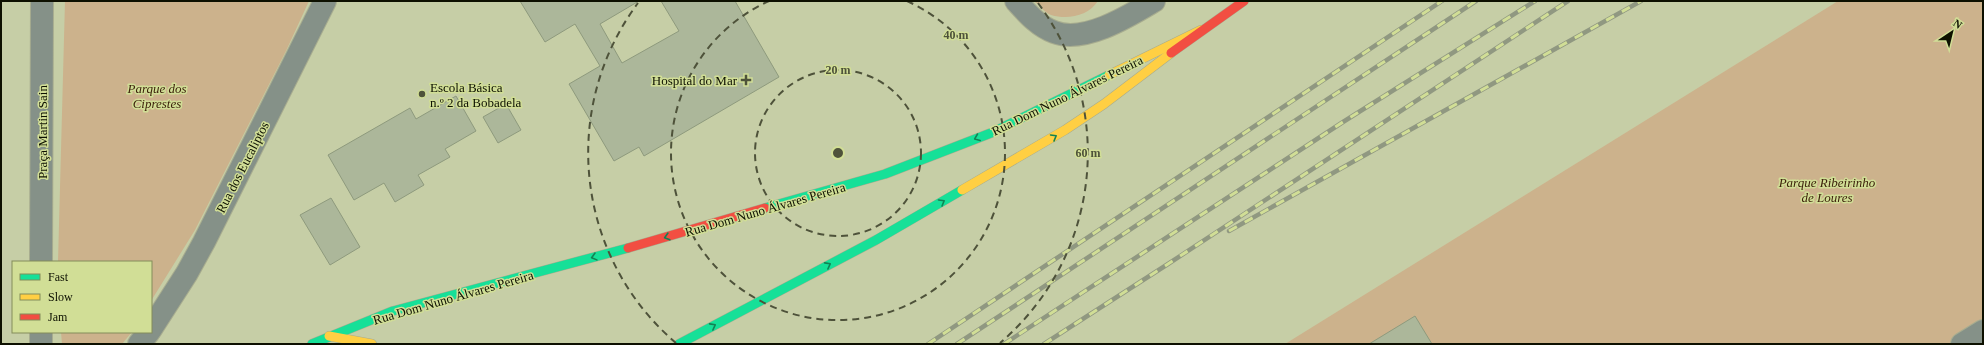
<svg xmlns="http://www.w3.org/2000/svg" width="1984" height="345" viewBox="0 0 1984 345" font-family="'Times New Roman',serif">
<style>
.green{fill:#ccb28c}
.building{fill:#acb79a;stroke:#8e9a7d}
.lines{fill:none;stroke-linecap:round;stroke-linejoin:round}
.street-casing{stroke:#a7ac8f;stroke-width:24}
.fast-casing{stroke:#a7ac8f;stroke-width:10}
.slow-casing{stroke:#a7ac8f;stroke-width:10}
.jam-casing{stroke:#a7ac8f;stroke-width:10}
.street{stroke:#859188;stroke-width:22}
.fast{stroke:#16e098;stroke-width:9}
.slow{stroke:#ffcf43;stroke-width:9}
.jam{stroke:#f24e42;stroke-width:9}
.rail-casing{stroke:#909881;stroke-width:4.5}
.rail{stroke:#d1de96;stroke-width:3;stroke-dasharray:9;stroke-linecap:butt}
.oneway{stroke:#128254}
.ring{fill:none;stroke:#4e523a;stroke-width:2;stroke-dasharray:7 5}
.poi-dot{fill:#4e523a;stroke:#d1de96;stroke-width:1.5}
.labels{text-anchor:middle;stroke-width:3;stroke-linejoin:round;paint-order:stroke}
.poi-label{font-size:13px;fill:#0d1000;stroke:#d1de96;text-anchor:end}
.park-label{font-size:13px;font-style:italic;fill:#3e220c;stroke:#d1de96}
.street-label{font-size:13px;fill:#0d1000;stroke:#d1de96}
.centre{fill:#4e523a;stroke:#d1de96;stroke-width:2}
.ring-label{font-size:12px;text-anchor:middle;font-weight:bold;fill:#4e523a;stroke:#d1de96;stroke-width:3;stroke-linejoin:round;paint-order:stroke}
</style>
<rect width="100%" height="100%" fill="#c6cea6"/>
<g class="green">
<polygon points="65,1 309,1 286,51 195,230 151,301 151,262 58,262"/>
<path d="M1034 1H1098C1088 16 1068 20 1051 15 1045 13 1039 5 1034 1Z"/>
<polygon points="1838,1 1983,1 1983,344 1285,344"/>
<polygon points="61,332 132,332 122,344 62,344"/>
</g>
<g class="building">
<polygon points="520,1 639,1 600,24 622,63 679,31 661,1 735,1 779,77 644,156 639,147 614,161 569,84 600,66 575,24 545,42"/>
<polygon points="456,96 476,131 445,149 450,157 418,175 424,185 395,202 384,183 354,200 328,155 410,108 416,119"/>
<polygon points="506,104 521,130 498,143 483,117"/>
<polygon points="331,198 360,247 330,265 300,215"/>
<polygon points="1415,316 1432,344 1369,344"/>
</g>
<g class="lines">
<defs>
<g id="street">
<path d="M1016 1C1027 13 1038 26 1054 32 1084 44 1129 16 1154 1"/>
<polyline points="41,262 42,1"/>
<polyline points="151,329 187,273 204,242 325,1"/>
<polyline points="41,344 41,332"/>
<polyline points="139,344 149,332"/>
<polyline points="1962,344 1983,331"/>
</g>
<g id="fast">
<polyline points="765,208 885,174 991,133 1109,75"/>
<polyline points="312,344 393,311 628,248"/>
<polyline points="679,344 876,240 962,190"/>
</g>
<g id="slow">
<polyline points="1109,75 1201,30"/>
<polyline points="962,190 1065,130 1104,104 1171,53"/>
<polyline points="329,336 372,344"/>
</g>
<g id="jam">
<polyline points="1171,53 1244,1"/>
<polyline points="628,248 765,208"/>
</g>
</defs>
<use href="#street" class="street-casing"/>
<use href="#fast" class="fast-casing"/>
<use href="#slow" class="slow-casing"/>
<use href="#jam" class="jam-casing"/>
<use href="#street" class="street"/>
<use href="#fast" class="fast"/>
<use href="#slow" class="slow"/>
<use href="#jam" class="jam"/>
<defs>
<g id="rail">
<polyline points="1229,231 1641,1"/>
<polyline points="928,344 1442,1"/>
<polyline points="957,344 1476,1"/>
<polyline points="1004,344 1343,122 1535,1"/>
<polyline points="1044,344 1168,264 1568,1"/>
</g>
</defs>
<use href="#rail" class="rail-casing"/>
<use href="#rail" class="rail"/>
</g>
<defs><path id="oneway-chevron" d="M-2-3.5L2.5 0L-2 3.5" fill="none" stroke-width="1.6" stroke-linecap="round" stroke-linejoin="round"/></defs>
<g class="oneway">
<use href="#oneway-chevron" transform="translate(1054 137) rotate(-30)"/>
<use href="#oneway-chevron" transform="translate(977 138) rotate(158)"/>
<use href="#oneway-chevron" transform="translate(942 202) rotate(-30)"/>
<use href="#oneway-chevron" transform="translate(667 237) rotate(164)"/>
<use href="#oneway-chevron" transform="translate(594 257) rotate(165)"/>
<use href="#oneway-chevron" transform="translate(828 265) rotate(-28)"/>
<use href="#oneway-chevron" transform="translate(713 326) rotate(-28)"/>
</g>
<g class="ring">
<circle cx="838" cy="153" r="83"/>
<path d="M907 1A167 167 0 1 1 769 1"/>
<path d="M676 343A250 250 0 0 1 638 3M1038 3A250 250 0 0 1 1000 343"/>
</g>
<g class="poi-dot">
<path d="M744 74h4v4h4v4h-4v4h-4v-4h-4v-4h4z"/>
<circle cx="422" cy="94" r="4"/>
</g>
<g class="labels">
<g class="poi-label">
<text x="737" y="85">Hospital do Mar</text>
<text x="430" y="92" text-anchor="start">Escola Básica<tspan x="430" dy="15">n.º 2 da Bobadela</tspan></text>
</g>
<g class="park-label">
<text x="157" y="93">Parque dos<tspan x="157" dy="15">Ciprestes</tspan></text>
<text x="1827" y="187">Parque Ribeirinho<tspan x="1827" dy="15">de Loures</tspan></text>
</g>
<g class="street-label">
<text transform="translate(1067 95) rotate(-26)" y="5">Rua Dom Nuno Álvares Pereira</text>
<text transform="translate(42 132) rotate(-90)" y="5">Praça Martin Sain</text>
<text transform="translate(242 167) rotate(-63)" y="5">Rua dos Eucaliptos</text>
<text transform="translate(765 209) rotate(-16)" y="5">Rua Dom Nuno Álvares Pereira</text>
<text transform="translate(453 297) rotate(-16)" y="5">Rua Dom Nuno Álvares Pereira</text>
</g>
</g>
<circle cx="838" cy="153" r="6" class="centre"/>
<g class="ring-label">
<text x="956" y="39">40 m</text>
<text x="838" y="74">20 m</text>
<text x="1088" y="157">60 m</text>
</g>
<rect width="1984" height="345" fill="none" stroke="#0d1000" stroke-width="4"/>
<rect x="12" y="261" width="140" height="72" fill="#d1de96" stroke="#838c5a"/>
<rect x="20" y="274" width="20" height="6" fill="#16e098" stroke="#838c5a"/>
<text x="48" y="281" font-size="12" fill="#0d1000">Fast</text>
<rect x="20" y="294" width="20" height="6" fill="#ffcf43" stroke="#838c5a"/>
<text x="48" y="301" font-size="12" fill="#0d1000">Slow</text>
<rect x="20" y="314" width="20" height="6" fill="#f24e42" stroke="#838c5a"/>
<text x="48" y="321" font-size="12" fill="#0d1000">Jam</text>
<g transform="translate(1952 32) rotate(35)" stroke="#d1de96" stroke-width="3" paint-order="stroke">
<path d="M0-3L7 15L0 10L-7 15Z" fill="#0d1000"/>
<text y="-6" font-size="11" font-weight="bold" text-anchor="middle" fill="#0d1000">N</text>
</g>
</svg>
